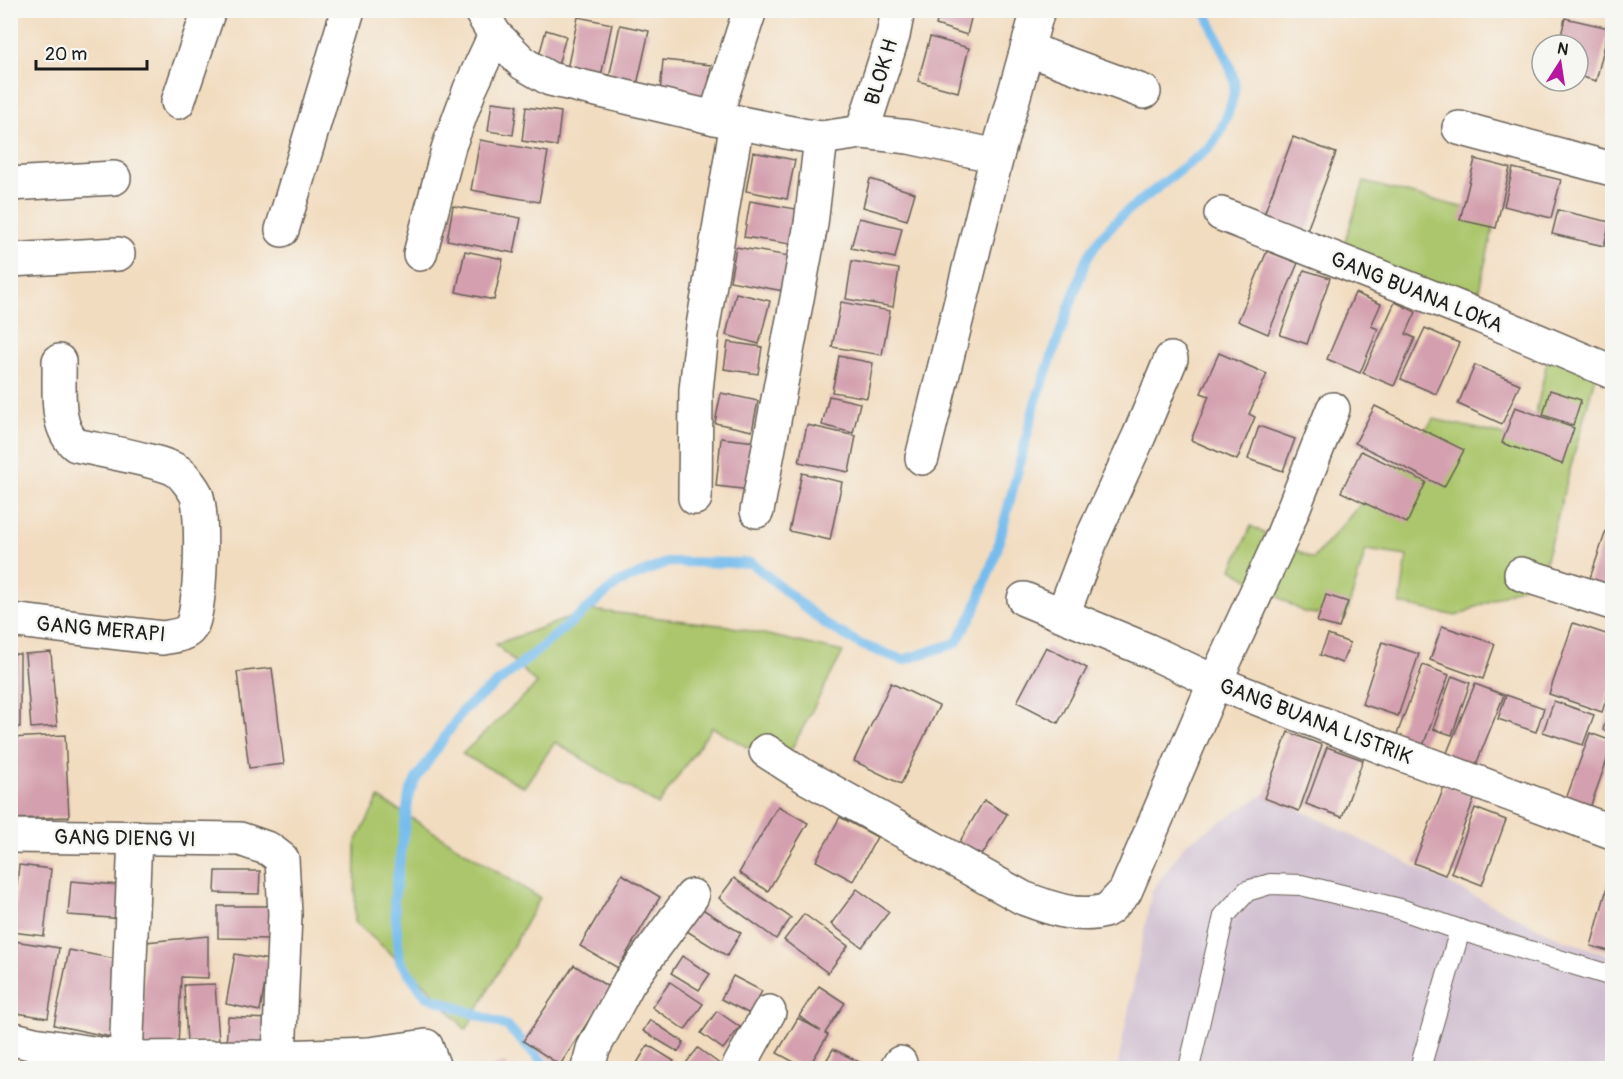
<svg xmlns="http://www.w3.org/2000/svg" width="1623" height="1079" viewBox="0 0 1623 1079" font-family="Pangolin,sans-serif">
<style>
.industrial{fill:#cfbdcf}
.green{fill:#abc66c;stroke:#647144;stroke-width:1.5}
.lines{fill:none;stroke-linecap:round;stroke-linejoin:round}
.stream{stroke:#75bced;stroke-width:10}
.building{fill:#d4a0af}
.lane-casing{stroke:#675f55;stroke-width:22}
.street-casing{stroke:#675f55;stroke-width:36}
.lane{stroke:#fff;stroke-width:20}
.street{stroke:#fff;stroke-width:33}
.labels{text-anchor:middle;stroke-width:5;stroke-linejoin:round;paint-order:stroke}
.street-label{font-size:21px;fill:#1c1c1c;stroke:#f6f6f2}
</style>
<rect width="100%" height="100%" fill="#f6f6f2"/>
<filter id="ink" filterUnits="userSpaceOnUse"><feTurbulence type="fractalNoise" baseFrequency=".0167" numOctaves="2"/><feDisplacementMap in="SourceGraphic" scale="12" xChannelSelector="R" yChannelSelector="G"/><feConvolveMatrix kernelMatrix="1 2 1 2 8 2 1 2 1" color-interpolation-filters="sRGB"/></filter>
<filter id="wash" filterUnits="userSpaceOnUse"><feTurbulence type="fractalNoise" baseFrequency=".008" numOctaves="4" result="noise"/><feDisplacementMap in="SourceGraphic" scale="24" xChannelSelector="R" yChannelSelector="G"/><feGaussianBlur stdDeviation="1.35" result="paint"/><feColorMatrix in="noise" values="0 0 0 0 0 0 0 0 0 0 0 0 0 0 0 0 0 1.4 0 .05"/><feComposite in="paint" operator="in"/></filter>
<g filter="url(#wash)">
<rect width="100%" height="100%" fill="#f2dcbf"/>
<polygon class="industrial" points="1266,793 1561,939 1612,956 1612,1068 1117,1068 1152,891 1185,844"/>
<g class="green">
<polygon points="1364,182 1496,216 1473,316 1339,260"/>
<polygon points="1549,352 1597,369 1541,578 1456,616 1400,604 1407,556 1366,550 1345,619 1303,612 1232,569 1251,526 1313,559 1434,419 1530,441"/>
<polygon points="591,610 728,626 843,652 782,767 712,727 658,805 555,742 524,787 462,754 537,684 496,644"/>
<polygon points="379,798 540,898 466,1030 426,985 355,922 356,842"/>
</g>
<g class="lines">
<path class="stream" d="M548 1068 507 1026 426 996 400 961 394 900 409 795 416 779 463 710 532 655 618 583 668 562 752 563 825 624 862 645 903 660 956 643 974 612 997 550 1035 404 1086 260 1101 237 1121 216 1209 148C1220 137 1238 94 1234 80 1229 59 1213 31 1205 10"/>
</g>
<g id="blocks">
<g class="building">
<polygon points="940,10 973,10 967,35 936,25"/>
<polygon points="578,17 612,24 600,81 566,74"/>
<polygon points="1565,18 1609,28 1596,81 1578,76 1578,45 1559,45"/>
<polygon points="620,25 649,31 635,94 607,88"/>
<polygon points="546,30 566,36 557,69 537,63"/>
<polygon points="930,37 969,48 958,92 918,81"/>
<polygon points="663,60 711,65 707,99 660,93"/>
<polygon points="492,102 517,105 513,135 488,131"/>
<polygon points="526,107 561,112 557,146 522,141"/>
<polygon points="1293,137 1336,153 1303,241 1260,225"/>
<polygon points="480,140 548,152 539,202 471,190"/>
<polygon points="753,152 795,160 787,199 746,191"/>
<polygon points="1475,159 1510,168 1496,228 1460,220"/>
<polygon points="1513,168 1561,180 1551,218 1504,206"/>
<polygon points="870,179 915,193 907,220 863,207"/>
<polygon points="750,201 796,209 791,244 744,237"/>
<polygon points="453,206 521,218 514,253 447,240"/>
<polygon points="1558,210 1610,222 1604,246 1552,234"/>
<polygon points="859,218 902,228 895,258 851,248"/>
<polygon points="736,247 795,257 789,292 730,281"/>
<polygon points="465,251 503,259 494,300 456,292"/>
<polygon points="1267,251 1298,263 1268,334 1238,321"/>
<polygon points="852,261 899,269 893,307 846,299"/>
<polygon points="1304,270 1330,278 1307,344 1280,335"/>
<polygon points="736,293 770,301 759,344 726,335"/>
<polygon points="1355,293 1381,304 1371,326 1378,329 1360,373 1327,359"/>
<polygon points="841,302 890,311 882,355 832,347"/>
<polygon points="1395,302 1416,312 1406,334 1415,338 1394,386 1363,373"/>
<polygon points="1425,328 1459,343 1436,394 1401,379"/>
<polygon points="728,342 762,347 758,374 724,369"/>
<polygon points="1219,353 1267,374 1249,414 1255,417 1237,460 1191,440 1209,396 1201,393"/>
<polygon points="839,356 873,363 867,398 832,392"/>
<polygon points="1475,365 1520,384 1502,424 1458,404"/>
<polygon points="1550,390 1581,400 1573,425 1543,415"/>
<polygon points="721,393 758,401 752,431 715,423"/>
<polygon points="829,396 860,403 853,433 822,425"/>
<polygon points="1375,406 1464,450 1444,487 1355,443"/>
<polygon points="1515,407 1574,428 1562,464 1502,443"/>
<polygon points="807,425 856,436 849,472 799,462"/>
<polygon points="1259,426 1295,439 1283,471 1248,459"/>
<polygon points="721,438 765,443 759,491 716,486"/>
<polygon points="1361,451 1426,482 1407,523 1341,492"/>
<polygon points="802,473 842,482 830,540 789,531"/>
<polygon points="1612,513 1612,593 1588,584"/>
<polygon points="1326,595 1348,602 1339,628 1317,622"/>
<polygon points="1573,623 1612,636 1612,682 1602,712 1549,694"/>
<polygon points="1442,626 1495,644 1483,679 1430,660"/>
<polygon points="1328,635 1350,643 1342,663 1320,655"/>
<polygon points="1382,642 1419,654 1398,716 1362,704"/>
<polygon points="1046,647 1087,668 1058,723 1017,702"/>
<polygon points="51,652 57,726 31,728 25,654"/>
<rect x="10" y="654" width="10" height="73"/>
<polygon points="1423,665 1449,675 1423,746 1396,737"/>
<polygon points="272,668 284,764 249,768 237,672"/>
<polygon points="1452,676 1470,683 1452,735 1433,729"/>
<polygon points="891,683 939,706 901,784 854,761"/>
<polygon points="1475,684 1504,695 1473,772 1444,760"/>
<polygon points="1506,695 1544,708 1536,732 1498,719"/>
<polygon points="1554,701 1594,715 1583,745 1543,732"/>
<polygon points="1610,704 1612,704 1612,732 1603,730"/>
<polygon points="1288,732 1322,745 1299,811 1264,798"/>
<polygon points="1590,733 1612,741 1612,746 1586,819 1562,810"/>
<polygon points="65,735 69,817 10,819 10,738"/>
<polygon points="1327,747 1363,760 1342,817 1306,804"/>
<polygon points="1445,785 1475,797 1445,875 1414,863"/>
<polygon points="1612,787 1612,826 1601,822"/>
<polygon points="984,800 1007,814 981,857 959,843"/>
<polygon points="778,806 808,823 768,891 739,873"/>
<polygon points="1475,808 1506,820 1482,885 1451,873"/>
<polygon points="840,817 877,837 853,881 816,861"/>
<polygon points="19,865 51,869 44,936 12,932"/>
<polygon points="1612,870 1612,952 1591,946"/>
<polygon points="216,871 260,871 259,894 215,893"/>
<polygon points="622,874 660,897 618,968 580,946"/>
<polygon points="734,878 791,918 776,939 719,898"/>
<polygon points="71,881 129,886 126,919 68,915"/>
<polygon points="857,889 889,912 862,947 831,924"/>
<polygon points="696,905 741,933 727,956 682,928"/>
<polygon points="218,906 272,906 271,939 218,938"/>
<polygon points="804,914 848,946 828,973 784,940"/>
<polygon points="208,936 208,978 181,977 178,1048 141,1046 146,942"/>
<polygon points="14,941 59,948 48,1018 10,1012 10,965"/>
<polygon points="69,950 126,961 111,1037 54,1025"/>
<polygon points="235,954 269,960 260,1011 226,1004"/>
<polygon points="682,956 710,974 699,990 671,973"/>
<polygon points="574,965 610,988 560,1065 523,1041"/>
<polygon points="733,976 762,991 750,1014 721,999"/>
<polygon points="670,982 703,1004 685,1030 652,1007"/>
<polygon points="215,984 219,1041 187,1043 184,985"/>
<polygon points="819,986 845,1003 825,1033 828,1035 808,1068 805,1068 777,1053 798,1018 821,1031 799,1016"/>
<polygon points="717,1011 740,1027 723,1049 701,1033"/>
<polygon points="228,1017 270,1019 269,1048 226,1046"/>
<polygon points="650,1020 684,1042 678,1052 643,1031"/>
<polygon points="648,1045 674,1061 669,1068 634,1068"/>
<polygon points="698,1048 725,1068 682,1068"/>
<polygon points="833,1049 871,1068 822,1068"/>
<polygon points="420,1057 422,1068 374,1068"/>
<polygon points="506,1063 507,1068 488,1068"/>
</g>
</g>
</g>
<g filter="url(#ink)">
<use href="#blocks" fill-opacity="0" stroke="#675f55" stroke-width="1.5"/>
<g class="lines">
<defs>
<g id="lane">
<polyline points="1189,1068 1224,916 1247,891 1270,884 1301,885 1400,909 1460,930 1612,976"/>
<polyline points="1420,1068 1460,930"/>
</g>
<g id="street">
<polyline points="480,10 495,35 524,64 550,79 715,118 802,135 821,138 862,132 909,137 997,156"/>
<polyline points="1027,49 1144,92"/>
<polyline points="178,102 209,10"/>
<polyline points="715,118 750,10"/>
<polyline points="1459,128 1612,169"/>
<polyline points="862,132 893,36 898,10"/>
<polyline points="10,184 114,178"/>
<polyline points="1221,214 1482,317 1612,372"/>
<polyline points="282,230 348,10"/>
<polyline points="420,254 449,146 470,89 495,35"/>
<polyline points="10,260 118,254"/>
<polyline points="922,458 997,156 1038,10"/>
<polyline points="695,498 696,390 703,326 737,122"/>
<polyline points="757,511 811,224 821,138"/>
<polyline points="1521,574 1612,603"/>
<polyline points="1024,599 1147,650 1215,682 1390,750 1612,832"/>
<polyline points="1063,614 1092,538 1139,436 1171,359"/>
<path d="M10 620 162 638C172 636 185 636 191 627 201 611 204 511 196 494 193 488 184 476 179 472 165 461 97 450 76 445 54 427 60 388 59 361"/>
<path d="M766 751 806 777 1023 898C1047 907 1078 919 1104 911 1111 909 1119 897 1125 892L1215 682 1282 537 1333 409"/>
<polyline points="10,836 240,839 269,849 282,859 285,914 279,1057 283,1068"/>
<polyline points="10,1038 34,1044 126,1058 279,1057 369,1054 426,1046 434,1068"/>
<polyline points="126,1058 135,837"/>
<polyline points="588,1068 593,1049 629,982 692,896"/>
<polyline points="738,1068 769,1012"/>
<polyline points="897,1068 900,1063"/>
</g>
</defs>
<use href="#lane" class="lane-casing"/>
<use href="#street" class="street-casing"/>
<use href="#lane" class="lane"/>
<use href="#street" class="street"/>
</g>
</g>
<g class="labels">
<g class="street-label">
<text transform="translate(881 72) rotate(-73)" y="7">BLOK H</text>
<text transform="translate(1417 292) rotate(22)" y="7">GANG BUANA LOKA</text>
<text transform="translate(101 629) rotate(5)" y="7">GANG MERAPI</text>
<text transform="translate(1316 721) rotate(21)" y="7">GANG BUANA LISTRIK</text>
<text transform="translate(125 838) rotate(1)" y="7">GANG DIENG VI</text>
</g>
</g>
<rect width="1623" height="1079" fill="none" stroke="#f6f6f2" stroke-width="36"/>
<g transform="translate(1560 63) rotate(12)"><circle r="28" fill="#f6f6f2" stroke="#9f9f9c" stroke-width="1.5"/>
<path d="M0-4.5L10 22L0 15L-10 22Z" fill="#b5179e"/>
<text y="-9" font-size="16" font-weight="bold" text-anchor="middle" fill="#1c1c1c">N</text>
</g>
<path d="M36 60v9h111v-9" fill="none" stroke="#1c1c1c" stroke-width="3"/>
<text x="45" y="60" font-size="18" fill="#1c1c1c" stroke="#f6f6f2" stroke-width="4.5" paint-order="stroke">20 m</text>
</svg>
